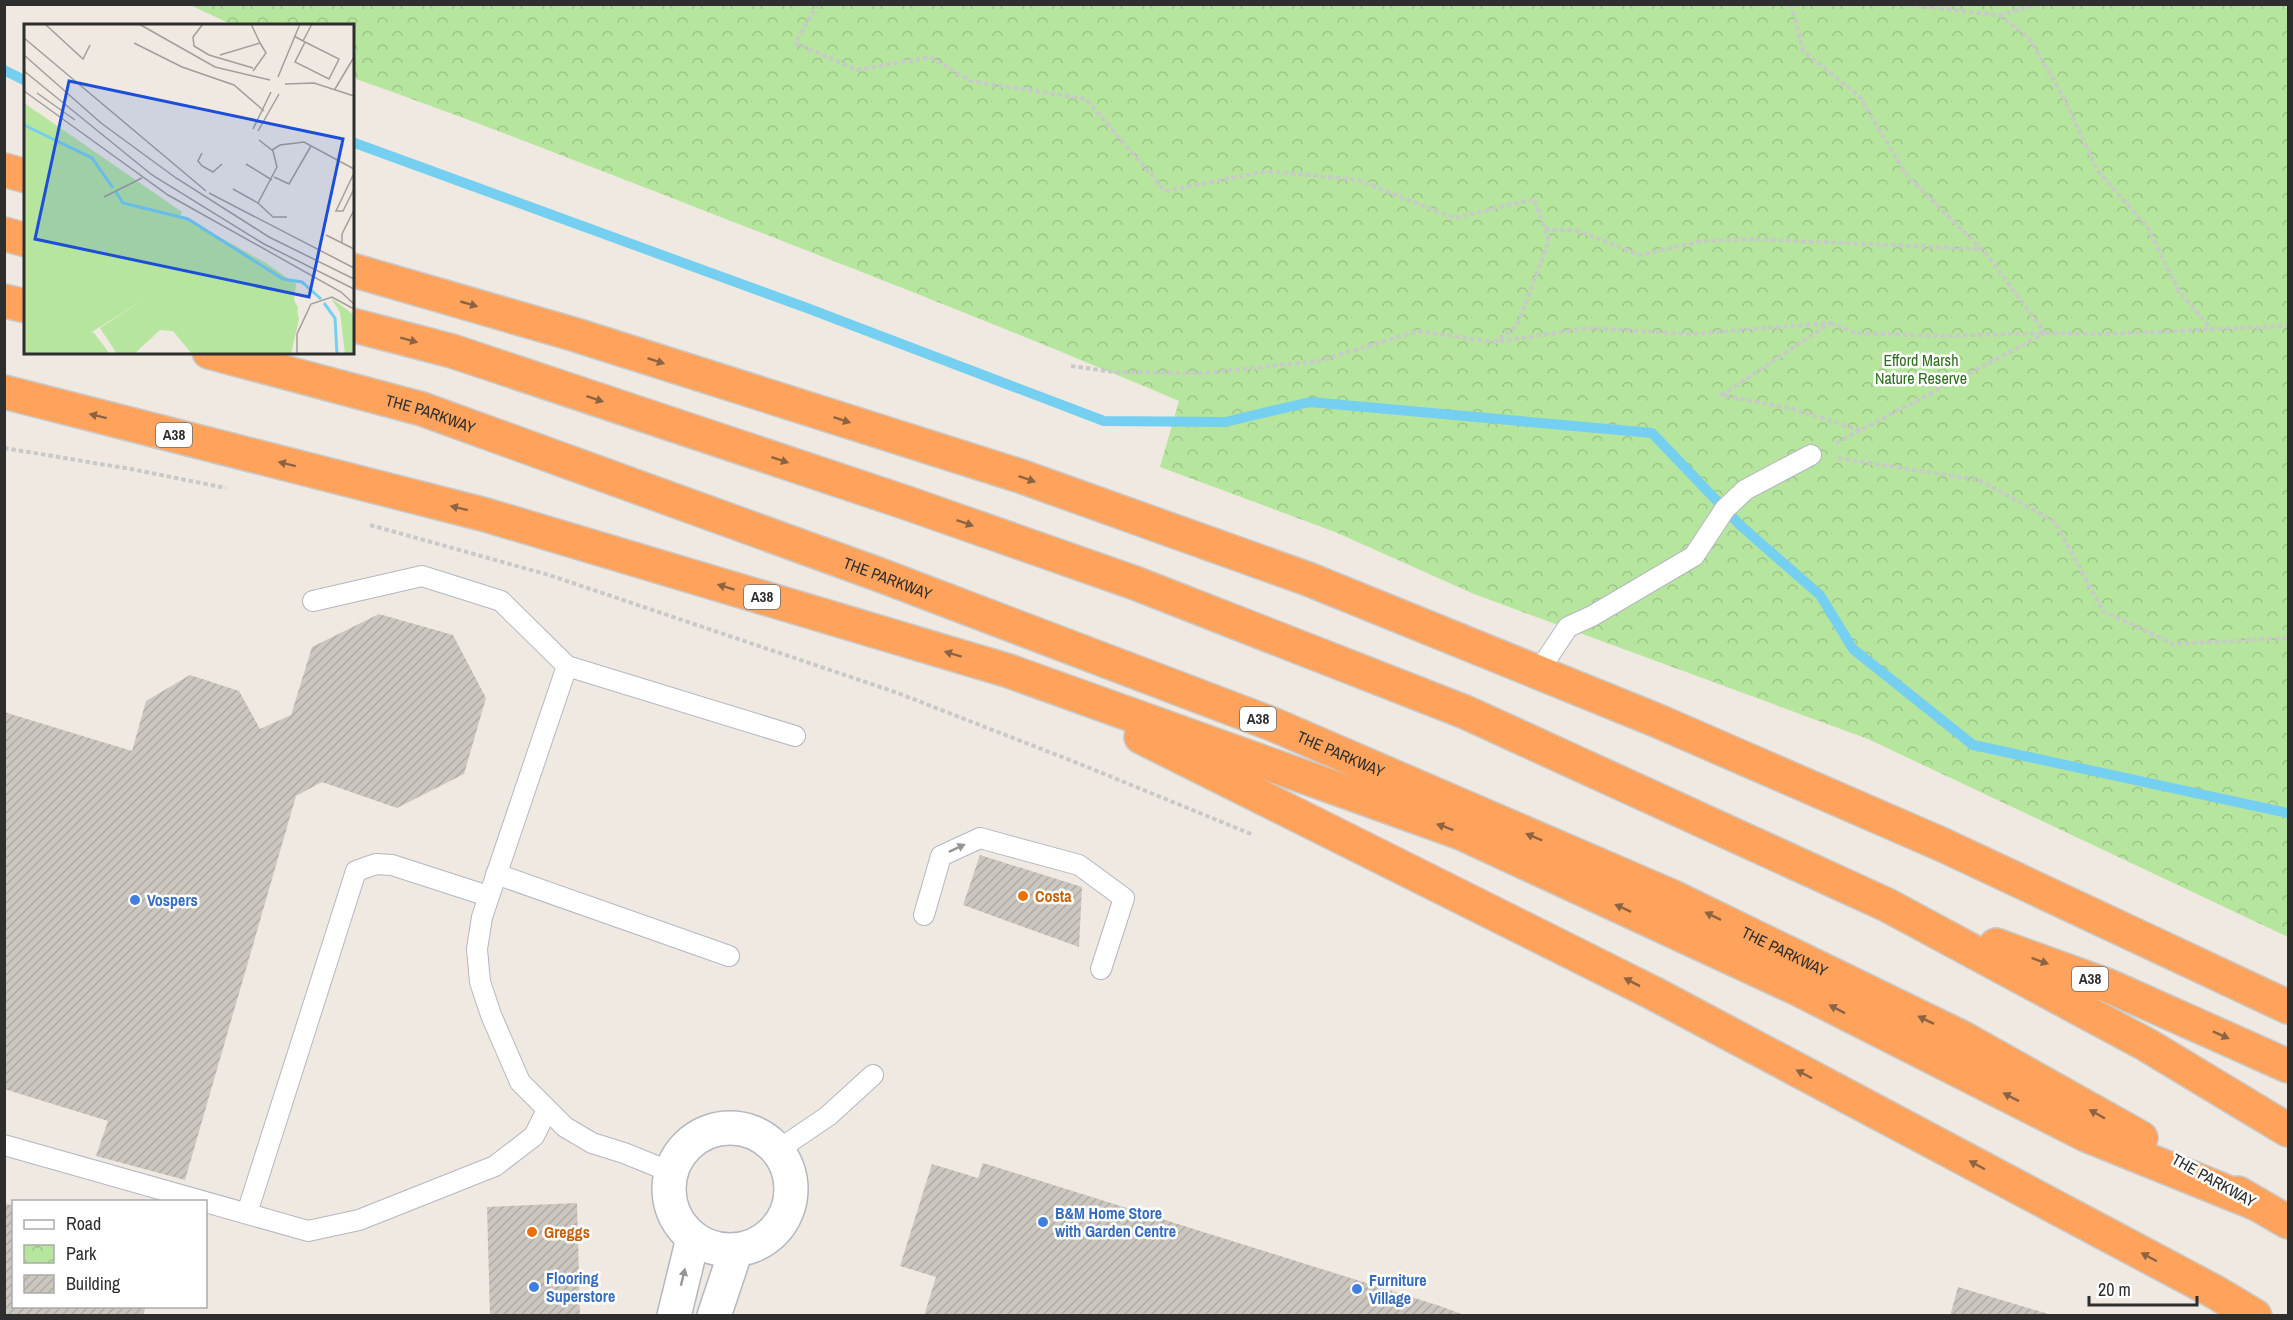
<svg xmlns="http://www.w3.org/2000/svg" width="2293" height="1320" viewBox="0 0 2293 1320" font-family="'Archivo Narrow',sans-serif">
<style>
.park{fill:url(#park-crowns)}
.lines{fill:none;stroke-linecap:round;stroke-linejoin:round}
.stream{stroke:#75cff0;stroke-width:10}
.building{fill:url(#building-hatch)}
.lane-casing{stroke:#b4b7c1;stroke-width:22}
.street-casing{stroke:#b4b7c1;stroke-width:36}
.highway-casing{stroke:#c9c9c9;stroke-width:36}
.path{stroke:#c9c9c9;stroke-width:4;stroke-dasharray:4.5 3;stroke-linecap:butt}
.lane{stroke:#fff;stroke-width:20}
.street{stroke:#fff;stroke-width:33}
.highway{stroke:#ffa35c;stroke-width:33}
.oneway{fill:#8c6343}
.oneway2{fill:#969696}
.food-dot{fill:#e8710a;stroke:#fff;stroke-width:2}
.shop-dot{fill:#3f7fe0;stroke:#fff;stroke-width:2}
.labels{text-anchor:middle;stroke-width:5;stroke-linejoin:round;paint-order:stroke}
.shield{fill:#fff;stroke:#6d6d6d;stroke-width:1.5}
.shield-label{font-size:15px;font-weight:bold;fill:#2e2e2e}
.park-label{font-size:16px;fill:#2c6e1b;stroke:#fff}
.street-label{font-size:16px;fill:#2e2e2e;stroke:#fff}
.food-label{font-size:16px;font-weight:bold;fill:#c56008;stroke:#fff;text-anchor:start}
.shop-label{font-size:16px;font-weight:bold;fill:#366cbe;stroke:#fff;text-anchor:start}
.inset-river{fill:none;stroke:#75cff0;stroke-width:3}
.inset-road{fill:none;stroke:#a29e99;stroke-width:1.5}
.view{fill:#1d4ed8;fill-opacity:0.15;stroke:#1d4ed8;stroke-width:3}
.inset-edge{fill:none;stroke:#2e2e2e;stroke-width:3}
</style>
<defs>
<pattern id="park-crowns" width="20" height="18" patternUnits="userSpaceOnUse" patternTransform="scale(1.5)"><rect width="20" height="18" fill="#b6e59e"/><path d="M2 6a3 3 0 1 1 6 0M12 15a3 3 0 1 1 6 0" fill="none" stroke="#9dc588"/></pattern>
<pattern id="building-hatch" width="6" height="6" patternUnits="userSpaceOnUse" patternTransform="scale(1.5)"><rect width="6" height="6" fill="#cbc7bf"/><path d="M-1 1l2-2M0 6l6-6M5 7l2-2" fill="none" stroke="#afaba4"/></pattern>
</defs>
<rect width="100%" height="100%" fill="#efe9e1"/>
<path class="park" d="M190 5H2288V937L1868 739 1474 594 1335 532 1160 467 1179 401C1019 333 857 270 695 207 581 163 468 118 353 78L352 26 233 25Z"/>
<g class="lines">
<g class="stream">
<polyline points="4,70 26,81"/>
<polyline points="352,142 807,308 1104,421 1225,422 1310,402 1652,433 1741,526 1820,595 1853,649 1973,745 2288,813"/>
</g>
</g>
<g class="building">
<polygon points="379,614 453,635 486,698 464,774 397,808 322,782 296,796 185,1180 96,1156 108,1121 4,1089 4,712 132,751 146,701 190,675 239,691 260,729 291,715 312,647"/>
<polygon points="980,855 1082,887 1079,947 963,905"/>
<polygon points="983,1163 1440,1306 1467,1316 924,1316 936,1277 900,1266 932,1164 978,1178"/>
<polygon points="4,1203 14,1206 14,1306 146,1306 143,1316 4,1316"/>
<polygon points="577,1203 580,1316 490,1316 487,1207"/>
<polygon points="1958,1287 2052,1315 2052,1316 1950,1316"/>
</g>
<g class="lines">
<defs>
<g id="lane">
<polyline points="313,601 422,576 501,601 567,666 795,736"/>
<polyline points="567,666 482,917 477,949 480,982 491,1015 520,1082 565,1127 592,1143 624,1153 671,1172"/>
<polyline points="1538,672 1568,627 1592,616 1694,556 1725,509 1745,490 1811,455"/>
<polyline points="496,874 729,956"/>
<polyline points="924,915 941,856 980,838 1079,865 1124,898 1101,969"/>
<polyline points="4,1145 308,1231 359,1220 495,1166 534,1136 547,1110"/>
<polyline points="778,1150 828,1116 873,1075"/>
<polyline points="247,1213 356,871 376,864 392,865 488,896"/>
</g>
<g id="street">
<circle cx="730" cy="1189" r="61"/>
<polyline points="674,1316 693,1238"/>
<polyline points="714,1316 736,1250"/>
</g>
<g id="highway">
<polyline points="4,170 26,176"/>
<polyline points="4,234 26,240"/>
<polyline points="352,270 576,335 1020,476 1308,579 1658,721 1943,845 2288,1007"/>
<polyline points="4,301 26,306"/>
<polyline points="352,325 452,351 907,503 1135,583 1465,712 1887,905 2147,1045 2288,1130"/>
<path id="s1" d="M209 352 422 409 880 575 1272 724 1673 897 1961 1037 2141 1138"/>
<polyline points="4,392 486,515 1009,671 1461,833 1798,989 2086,1135 2257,1204"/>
<polyline points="1141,737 1653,993 2215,1292 2255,1316"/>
<polyline points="1996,945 2109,986 2288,1066"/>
<polyline points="2238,1193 2288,1222"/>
</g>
</defs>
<use href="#lane" class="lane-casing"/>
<use href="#street" class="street-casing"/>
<use href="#highway" class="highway-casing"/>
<g class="path">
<polyline points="818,4 795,43 857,70 930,57 971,81 1086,99 1165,191 1267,171 1358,180 1454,218 1534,199 1549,240 1517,326 1496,341"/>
<polyline points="1791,4 1803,51 1859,96 1906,174 1987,255 2045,333"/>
<polyline points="1902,4 1999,15 2040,4"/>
<polyline points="1999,15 2029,38 2064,98 2097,170 2148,228 2179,291 2212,330"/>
<polyline points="1545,229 1579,231 1640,255 1702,241 1751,239 1982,249"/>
<polyline points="1830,323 1856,333 1943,336 2045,333 2104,334 2288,326"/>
<polyline points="1071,366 1114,372 1205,373 1318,361 1418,331 1494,342 1588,328 1690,334 1830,323 1722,395 1793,409 1860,430"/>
<polyline points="1836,443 2044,334"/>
<polyline points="4,448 131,469 226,488"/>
<polyline points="1838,458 1979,480 2055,522 2103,611 2173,644 2288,638"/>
<polyline points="370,525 549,575 895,692 1080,764 1251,834"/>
</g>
<use href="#lane" class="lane"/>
<use href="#street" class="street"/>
<use href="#highway" class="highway"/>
</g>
<defs><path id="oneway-solid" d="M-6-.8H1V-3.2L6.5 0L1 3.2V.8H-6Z" transform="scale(1.5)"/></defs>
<g class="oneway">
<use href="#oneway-solid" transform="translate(469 304) rotate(16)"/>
<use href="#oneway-solid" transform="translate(409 340) rotate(15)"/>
<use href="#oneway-solid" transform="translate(656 361) rotate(18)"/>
<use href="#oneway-solid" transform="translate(595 399) rotate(18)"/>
<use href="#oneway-solid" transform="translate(98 416) rotate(-166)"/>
<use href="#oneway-solid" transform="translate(842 420) rotate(18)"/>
<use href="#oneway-solid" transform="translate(780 460) rotate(18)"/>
<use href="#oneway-solid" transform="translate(287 464) rotate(-166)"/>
<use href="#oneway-solid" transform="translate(1027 479) rotate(19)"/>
<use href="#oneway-solid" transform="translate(459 508) rotate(-166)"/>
<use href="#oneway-solid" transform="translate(965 523) rotate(19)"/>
<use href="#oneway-solid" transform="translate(726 587) rotate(-163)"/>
<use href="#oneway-solid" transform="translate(953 654) rotate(-163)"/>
<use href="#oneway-solid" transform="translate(1445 827) rotate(-160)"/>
<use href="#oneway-solid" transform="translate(1534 837) rotate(-157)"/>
<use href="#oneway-solid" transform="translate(1623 908) rotate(-155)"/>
<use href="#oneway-solid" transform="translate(1713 916) rotate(-154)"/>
<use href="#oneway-solid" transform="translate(2040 961) rotate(20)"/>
<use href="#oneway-solid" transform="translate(1632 982) rotate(-153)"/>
<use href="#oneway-solid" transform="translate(1837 1009) rotate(-153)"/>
<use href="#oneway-solid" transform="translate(1926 1020) rotate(-154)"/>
<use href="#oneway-solid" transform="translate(2221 1035) rotate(24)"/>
<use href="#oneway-solid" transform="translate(1804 1074) rotate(-152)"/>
<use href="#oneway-solid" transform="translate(2011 1097) rotate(-153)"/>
<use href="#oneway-solid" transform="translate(2097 1114) rotate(-151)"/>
<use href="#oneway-solid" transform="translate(1977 1165) rotate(-152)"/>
<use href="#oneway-solid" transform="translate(2149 1257) rotate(-152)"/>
</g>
<g class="oneway2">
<use href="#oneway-solid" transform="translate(957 848) rotate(-25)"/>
<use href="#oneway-solid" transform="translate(683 1277) rotate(-76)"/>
</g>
<g class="food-dot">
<circle cx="1023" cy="896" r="6"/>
<circle cx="532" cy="1232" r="6"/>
</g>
<g class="shop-dot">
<circle cx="135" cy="900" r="6"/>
<circle cx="1043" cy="1222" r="6"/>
<circle cx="534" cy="1287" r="6"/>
<circle cx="1357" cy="1289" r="6"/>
</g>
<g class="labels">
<g class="shield">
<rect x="156" y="423" width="36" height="24" rx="4.5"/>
<rect x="744" y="585" width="36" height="24" rx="4.5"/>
<rect x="1240" y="707" width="36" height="24" rx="4.5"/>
<rect x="2072" y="967" width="36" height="24" rx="4.5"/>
</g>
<g class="shield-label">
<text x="174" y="440">A38</text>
<text x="762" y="602">A38</text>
<text x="1258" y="724">A38</text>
<text x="2090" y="984">A38</text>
</g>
<g class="park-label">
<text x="1921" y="366">Efford Marsh<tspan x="1921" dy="18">Nature Reserve</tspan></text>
</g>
<g class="street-label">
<text dy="6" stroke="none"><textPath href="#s1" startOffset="230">THE PARKWAY</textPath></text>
<text dy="6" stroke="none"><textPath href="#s1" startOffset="716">THE PARKWAY</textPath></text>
<text dy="6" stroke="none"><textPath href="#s1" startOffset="1202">THE PARKWAY</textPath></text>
<text dy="6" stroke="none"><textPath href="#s1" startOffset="1688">THE PARKWAY</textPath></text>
<text transform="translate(2214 1180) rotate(29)" y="6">THE PARKWAY</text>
</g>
<g class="food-label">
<text x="1035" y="902">Costa</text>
<text x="544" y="1238">Greggs</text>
</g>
<g class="shop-label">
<text x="147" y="906">Vospers</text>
<text x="1055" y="1219">B&amp;M Home Store<tspan x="1055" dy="18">with Garden Centre</tspan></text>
<text x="546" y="1284">Flooring<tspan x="546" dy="18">Superstore</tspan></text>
<text x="1369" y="1286">Furniture<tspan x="1369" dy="18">Village</tspan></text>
</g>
</g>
<g transform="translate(24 24)">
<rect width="330" height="330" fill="#efe9e1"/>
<path d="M307 274 330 291V330H321L316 288Z" fill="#b6e59e"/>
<path d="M0 79 143 184 242 239 272 260 270 275 275 295 267 330H168L149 307 136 306 110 330H93L76 304 119 276ZM60 307 70 309 86 330H22Z" fill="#b6e59e"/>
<path d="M0 79 158 188 155 195 264 268 274 283 267 330H189L190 306 168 283 119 276 63 311 76 330H0Z" fill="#b6e59e"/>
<path class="inset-river" d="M0 101 68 134 89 164M92 168 99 179 164 195 259 255 278 258 297 275M300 279 311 294 313 330"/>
<path class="inset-road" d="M21 0 59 35 66 21M115 0 191 43 246 56M179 0 169 13 170 22 185 31 229 44M270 12 281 18 315 35 305 55 271 38 281 18M0 14 182 167M279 17 288 0M110 19 158 43 210 61 240 87M0 31 77 99 152 154 245 213 330 255M196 31 236 19 227 0M0 47 128 151 240 220 330 265M229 47 242 29 236 19M254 53 276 0M261 60 290 59 330 72M311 65 330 33M0 67 144 171 317 268 330 280M13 69 51 96M229 105 247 68M234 107 255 70M248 126 256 121 280 118 330 145M178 129 174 137 178 142 189 148 198 140M222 140 248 156M330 149 312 187H319L330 165M250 153 265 160 287 122M209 165 234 179 249 193H263M185 169 330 244M80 173 118 154M234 179 253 143 249 127 235 116M302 211 330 225M318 219V210L330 186M273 330V310L287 280 308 273 330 285"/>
<path class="view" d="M45 57 319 115 285 273 11 215Z"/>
<rect width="330" height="330" class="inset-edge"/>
</g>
<rect width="2293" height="1320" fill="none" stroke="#2e2e2e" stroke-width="12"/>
<rect x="12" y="1200" width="195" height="108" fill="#ffffff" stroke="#ababab" stroke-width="1.5"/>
<rect x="24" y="1220" width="30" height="9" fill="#ffffff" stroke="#ababab" stroke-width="1.5"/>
<text x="66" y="1230" font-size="18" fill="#2e2e2e">Road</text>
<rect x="24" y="1245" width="30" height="18" fill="url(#park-crowns)" stroke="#ababab" stroke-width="1.5"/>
<text x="66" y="1260" font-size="18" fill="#2e2e2e">Park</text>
<rect x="24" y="1275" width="30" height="18" fill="url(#building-hatch)" stroke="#ababab" stroke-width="1.5"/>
<text x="66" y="1290" font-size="18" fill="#2e2e2e">Building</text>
<path d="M2089 1296v9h108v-9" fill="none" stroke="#2e2e2e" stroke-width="3"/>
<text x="2098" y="1296" font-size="18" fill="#2e2e2e" stroke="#ffffff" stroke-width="4.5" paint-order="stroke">20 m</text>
</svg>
